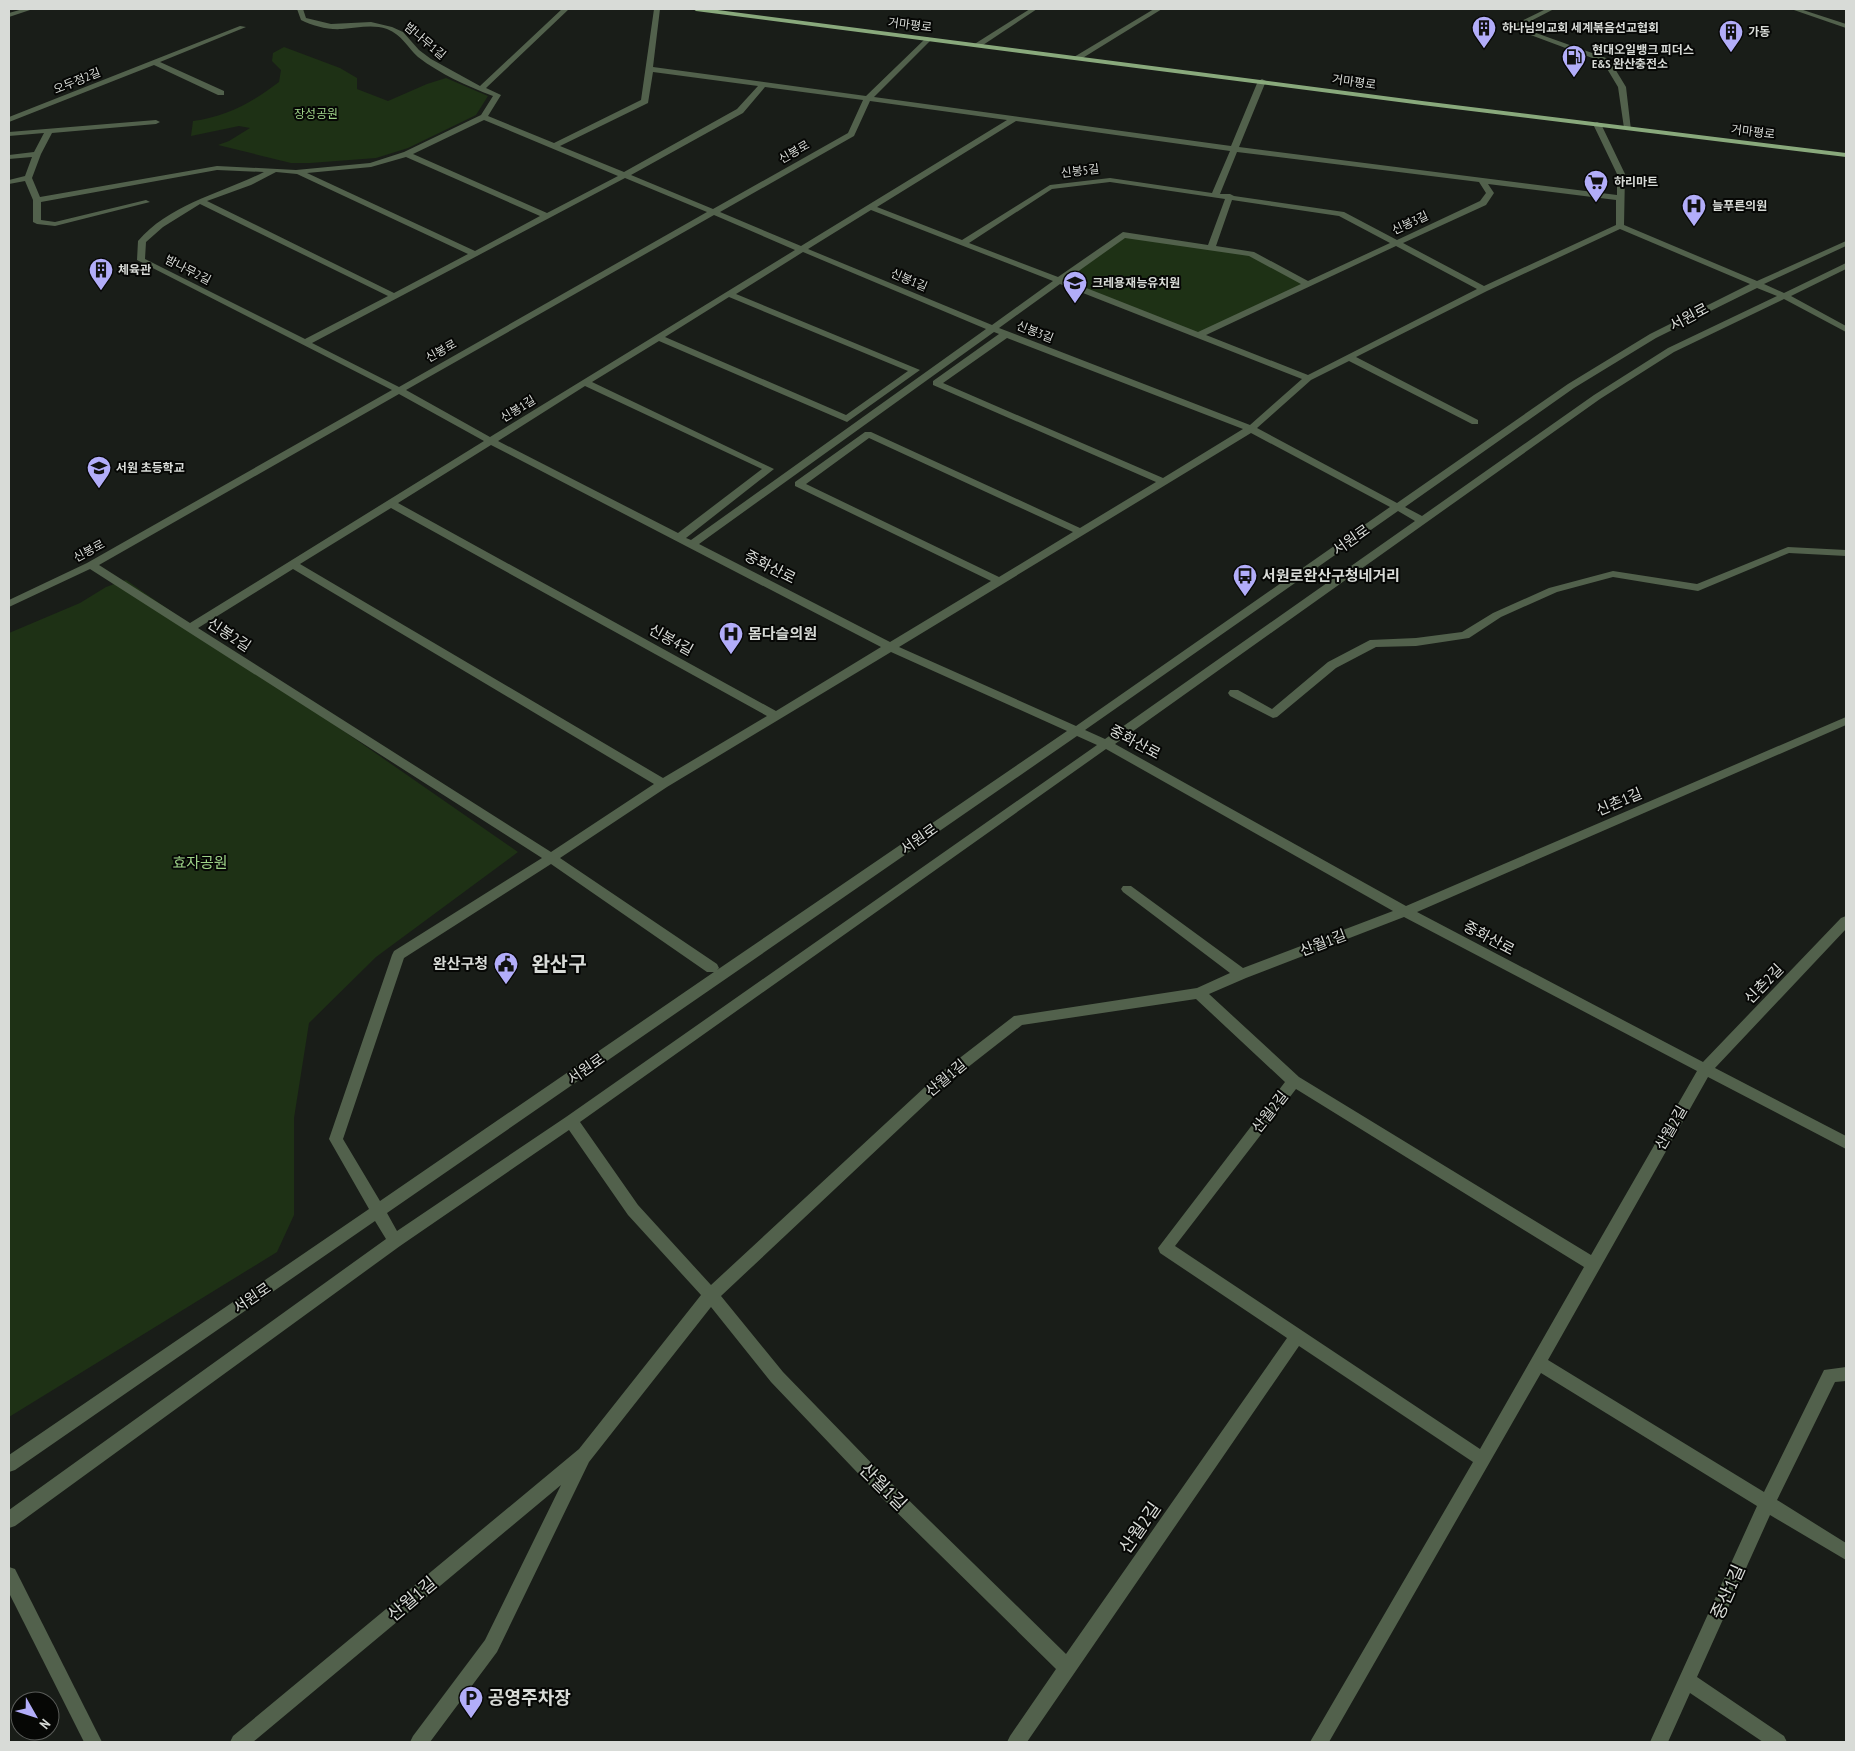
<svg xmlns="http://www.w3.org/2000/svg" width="1855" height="1751" viewBox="0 0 1855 1751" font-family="'PT Sans Narrow','Noto Sans KR',sans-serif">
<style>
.green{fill:#1e3115}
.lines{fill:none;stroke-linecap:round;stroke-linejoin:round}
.minor{fill:#52614c;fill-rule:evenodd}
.major{fill:#89a97c;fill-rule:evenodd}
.labels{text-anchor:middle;stroke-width:4;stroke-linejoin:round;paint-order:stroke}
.far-street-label{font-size:12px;fill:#d8dbd7;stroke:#060705}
.far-poi-label{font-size:12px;font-weight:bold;fill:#d8dbd7;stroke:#060705;text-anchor:start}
.far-park-label{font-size:12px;fill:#9ed388;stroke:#060705}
.street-label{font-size:15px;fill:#d8dbd7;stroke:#060705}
.poi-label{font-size:15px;font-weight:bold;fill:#d8dbd7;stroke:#060705;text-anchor:start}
.park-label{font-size:15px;fill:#9ed388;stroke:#060705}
.near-street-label{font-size:18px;fill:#d8dbd7;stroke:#060705}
.near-poi-label{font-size:18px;font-weight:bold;fill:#d8dbd7;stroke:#060705;text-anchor:start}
.district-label{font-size:20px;font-weight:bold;fill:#d8dbd7;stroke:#060705}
</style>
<rect width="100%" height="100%" fill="#191d18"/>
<g class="green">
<path d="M284 47 340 68 357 78V89L388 101 427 84 446 78 488 96 476 115 408 148 376 158 310 163H291L218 145 229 141 250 128 239 126 191 136 193 121C226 117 253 102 279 82L281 70 272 61 273 53Z"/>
<polygon points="1123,235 1251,254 1307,284 1198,335 1058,281"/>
<polygon points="126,580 518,852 376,957 309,1023 294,1118 294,1215 277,1252 9,1417 9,633 80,603 106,587"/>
</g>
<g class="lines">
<g class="minor">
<polygon points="23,9 33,9 9,17 9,13"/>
<path d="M297 9H303L306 18 331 24 371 22 392 27 403 32 419 50 431 59 480 86 562 9H569L486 88 501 95 488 116 554 143 641 100 654 9H660L653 67 866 96 927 37 931 39 930 41 874 97 1231 146 1258 81 1262 79 1266 81 1239 147 1617 195V174L1593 124 1597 122 1601 124 1625 174 1624 225 1757 281 1846 241V246L1764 284 1784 293 1846 263V269L1791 296 1846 326V332L1784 299 1674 352 1600 399 1115 744 1406 906 1846 717V725L1417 912 1703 1062 1841 918 1846 916V929L1715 1068 1846 1136V1149L1708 1077 1548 1360 1764 1492 1824 1370 1846 1367V1381L1835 1382 1777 1500 1846 1543V1560L1770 1515 1697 1677 1784 1736 1787 1742H1763L1690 1693 1668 1742H1650L1757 1506 1541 1373 1329 1742H1310L1473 1462 1299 1346 1027 1742H1007L1010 1736 1056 1669 872 1488 771 1382 711 1307 589 1462 497 1652 430 1742H410L413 1736 485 1640 561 1485 253 1742H230L233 1736 579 1449 701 1295 628 1215 569 1130 400 1246 15 1526 9 1528V1510L386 1239 375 1221 15 1470 9 1472V1455L369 1209 329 1139 392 955 394 951 542 858 90 569 9 607V600L87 563 392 390 137 260 138 241C170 204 222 193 264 172L217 170 41 202V220L55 222 146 200 150 202 55 226 37 224 33 222V200L25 181 9 184V180L25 176 32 157 9 159V155L34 152 44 133 9 136V132L156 120 160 122 156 124 52 133 41 154 32 178 40 197 217 166 296 170 370 163 404 152 481 115 493 96C467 86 440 74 418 57 407 47 402 35 387 29 372 24 357 28 342 29 328 30 313 26 301 20ZM653 72 758 86 737 109 624 172 560 146 648 103ZM765 87 863 100 848 133 713 209 631 175 743 113ZM870 101 1007 120 801 246 720 212 854 136ZM484 120 618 176 547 213 413 154ZM1016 121 1230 151 1212 193 1110 178 1050 185 962 240 877 207ZM1237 152 1479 182 1486 193 1480 201 1397 240 1344 212 1234 196 1230 194H1220ZM406 157 540 216 475 251 307 173 371 167ZM276 172 297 174 468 254 394 293 207 201 251 185ZM625 178 707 212 399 387 312 343ZM1110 182 1225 199 1208 245 1123 232 1058 277 969 243 1052 189ZM1488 184 1616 200V225L1484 286 1403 243 1486 205 1494 193ZM1232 200 1339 216 1390 243 1308 281 1254 252 1216 246ZM200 204 388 296 305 339 145 259 146 242 163 227ZM871 210 1053 281 992 325 808 249ZM714 215 795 250 490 437 406 390ZM1620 229 1750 284 1650 334 1568 384 1397 503 1257 428 1311 380 1349 361 1472 424H1478V420L1356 357 1487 291ZM1125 238 1249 256 1301 284 1198 332 1066 280ZM1396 246 1477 289 1308 375 1206 335ZM803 252 986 329 691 540 686 538 774 469 592 382 659 341 847 422 920 370 736 294ZM1060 284 1302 379 1250 425 999 328ZM1757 288 1777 296 1668 348 1594 395 1422 516 1405 507 1574 388 1656 338ZM729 297 908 371 846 415 665 337ZM994 332 999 334 933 381V385L1156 482 1080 528 871 432H865L795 482V486L991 581 890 642 699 544ZM1007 338 1243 429 1163 478 943 383ZM585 386 762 469 678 533 498 441ZM399 394 484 441 190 623 99 565ZM1251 433 1390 507 1076 726 899 647ZM869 438 1073 532 999 577 806 484ZM491 445 881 647 776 711 398 503ZM391 508 767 716 663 778 300 564ZM1398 511 1415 521 1105 739 1085 730ZM293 569 654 784 551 852 198 628ZM891 652 1067 731 717 970 719 968 717 964 560 858 667 787ZM1077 736 1097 745 566 1117 397 1231 387 1213ZM1106 749 1393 911 1243 968 1131 886H1123L1121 889 1123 892 1230 973 1197 988 1014 1016 939 1074 711 1285 638 1205 580 1122ZM551 864 707 972H714L380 1201 343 1139 404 958ZM1404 917 1697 1071 1591 1255 1299 1077 1209 994 1246 978ZM1196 999 1285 1082 1158 1248 1160 1253 1287 1338 1066 1654 884 1476 783 1372 721 1296 949 1082 1022 1025ZM1296 1089 1584 1267 1480 1449 1175 1246Z"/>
<polygon points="1030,9 1037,9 980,47 973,45"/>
<polygon points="1154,9 1162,9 1081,59 1074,57"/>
<polygon points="1546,9 1554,9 1519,27 1609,59 1626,87 1631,130 1624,128 1618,87 1603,62 1509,27"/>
<polygon points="1791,9 1800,9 1846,24 1846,28"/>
<polygon points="240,26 246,27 160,62 224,91 224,95 218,95 154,65 9,122 9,117"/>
<polygon points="1788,547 1846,550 1846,556 1789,553 1698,591 1613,577 1557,592 1501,617 1469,638 1416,646 1376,647 1336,668 1277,717 1273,718 1230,696 1228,693 1230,690 1238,690 1272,709 1328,662 1370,640 1416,638 1462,632 1493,613 1549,588 1613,571 1697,584"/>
<polygon points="9,1567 15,1569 102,1742 84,1742 9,1593"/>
</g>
<polygon class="major" points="693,9 710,9 1422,101 1846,153 1846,157 1422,105 696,11"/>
</g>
<defs>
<symbol id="building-pin" viewBox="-11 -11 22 30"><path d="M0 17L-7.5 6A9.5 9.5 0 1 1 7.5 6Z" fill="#b2adf9" stroke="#060705"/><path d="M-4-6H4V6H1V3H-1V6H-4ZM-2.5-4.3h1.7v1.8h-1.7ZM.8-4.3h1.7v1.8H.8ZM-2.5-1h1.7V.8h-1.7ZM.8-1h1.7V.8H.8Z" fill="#111"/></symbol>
<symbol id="fuel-pin" viewBox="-11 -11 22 30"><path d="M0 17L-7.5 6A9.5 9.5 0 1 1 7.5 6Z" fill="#b2adf9" stroke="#060705"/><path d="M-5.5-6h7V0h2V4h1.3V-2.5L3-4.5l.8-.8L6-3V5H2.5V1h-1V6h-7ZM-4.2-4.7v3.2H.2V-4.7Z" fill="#111"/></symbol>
<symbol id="supermarket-pin" viewBox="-11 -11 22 30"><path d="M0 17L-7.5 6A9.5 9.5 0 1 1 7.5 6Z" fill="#b2adf9" stroke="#060705"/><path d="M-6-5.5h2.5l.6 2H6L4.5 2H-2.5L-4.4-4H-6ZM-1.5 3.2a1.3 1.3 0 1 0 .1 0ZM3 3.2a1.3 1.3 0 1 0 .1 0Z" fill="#111"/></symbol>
<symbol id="hospital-pin" viewBox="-11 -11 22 30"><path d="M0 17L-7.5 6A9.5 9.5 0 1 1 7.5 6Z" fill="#b2adf9" stroke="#060705"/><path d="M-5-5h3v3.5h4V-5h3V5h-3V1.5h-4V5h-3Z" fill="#111"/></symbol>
<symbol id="school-pin" viewBox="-11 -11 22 30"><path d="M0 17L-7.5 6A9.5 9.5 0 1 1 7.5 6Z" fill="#b2adf9" stroke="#060705"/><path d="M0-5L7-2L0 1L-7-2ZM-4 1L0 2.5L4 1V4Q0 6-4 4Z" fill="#111"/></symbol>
<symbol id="bus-pin" viewBox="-11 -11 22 30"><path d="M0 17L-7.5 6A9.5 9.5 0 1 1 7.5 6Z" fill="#b2adf9" stroke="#060705"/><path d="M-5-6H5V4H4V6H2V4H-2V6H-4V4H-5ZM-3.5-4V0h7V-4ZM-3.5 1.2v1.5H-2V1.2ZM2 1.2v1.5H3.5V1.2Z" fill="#111"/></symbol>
<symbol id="civic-pin" viewBox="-11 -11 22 30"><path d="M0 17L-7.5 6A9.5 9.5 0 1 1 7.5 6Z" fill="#b2adf9" stroke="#060705"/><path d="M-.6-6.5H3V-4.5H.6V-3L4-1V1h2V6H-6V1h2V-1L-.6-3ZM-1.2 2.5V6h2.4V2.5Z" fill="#111"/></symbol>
<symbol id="parking-pin" viewBox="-11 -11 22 30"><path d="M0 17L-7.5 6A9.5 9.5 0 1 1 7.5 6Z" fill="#b2adf9" stroke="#060705"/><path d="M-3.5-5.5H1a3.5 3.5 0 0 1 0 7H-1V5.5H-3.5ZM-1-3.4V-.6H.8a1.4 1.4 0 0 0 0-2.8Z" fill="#111"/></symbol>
</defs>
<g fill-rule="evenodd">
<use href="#building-pin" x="1470" y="14" width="28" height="38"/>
<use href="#building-pin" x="1717" y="18" width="28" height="38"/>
<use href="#fuel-pin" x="1560" y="43" width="28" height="38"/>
<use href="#supermarket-pin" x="1582" y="168" width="28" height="38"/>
<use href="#hospital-pin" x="1680" y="192" width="28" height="38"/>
<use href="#building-pin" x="87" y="256" width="28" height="38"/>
<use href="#school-pin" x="1061" y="269" width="28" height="38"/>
<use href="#school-pin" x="85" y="454" width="28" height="38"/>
<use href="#bus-pin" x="1231" y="562" width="28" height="38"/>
<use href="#hospital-pin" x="717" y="620" width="28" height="38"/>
<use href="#civic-pin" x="492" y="950" width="28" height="38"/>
<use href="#parking-pin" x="457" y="1684" width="28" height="38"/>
</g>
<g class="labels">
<g class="far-street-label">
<text transform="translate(910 25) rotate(7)" y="4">거마평로</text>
<text transform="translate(425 41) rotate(40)" y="4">밤나무1길</text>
<text transform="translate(77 81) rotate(-22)" y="4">오두정2길</text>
<text transform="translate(1354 82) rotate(8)" y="4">거마평로</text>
<text transform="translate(1753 132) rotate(7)" y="4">거마평로</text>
<text transform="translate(794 152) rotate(-30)" y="4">신봉로</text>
<text transform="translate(1080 171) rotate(-7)" y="4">신봉5길</text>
<text transform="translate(1410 223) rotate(-25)" y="4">신봉3길</text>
<text transform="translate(188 270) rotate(27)" y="4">밤나무2길</text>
<text transform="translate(909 280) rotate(23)" y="4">신봉1길</text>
<text transform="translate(1035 332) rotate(21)" y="4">신봉3길</text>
<text transform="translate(441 351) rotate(-29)" y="4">신봉로</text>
<text transform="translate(518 409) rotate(-32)" y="4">신봉1길</text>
<text transform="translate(89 551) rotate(-28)" y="4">신봉로</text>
</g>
<g class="far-poi-label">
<text x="1502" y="32">하나님의교회 세계볶음선교협회</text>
<text x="1748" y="36">가동</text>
<text x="1592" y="54">현대오일뱅크 피더스<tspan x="1592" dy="14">E&amp;S 완산충전소</tspan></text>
<text x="1614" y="186">하리마트</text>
<text x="1712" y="210">늘푸른의원</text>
<text x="118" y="274">체육관</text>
<text x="1092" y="287">크레용재능유치원</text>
<text x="116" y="472">서원 초등학교</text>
</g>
<g class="far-park-label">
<text x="316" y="118">장성공원</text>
</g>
<g class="street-label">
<text transform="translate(1689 317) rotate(-28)" y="5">서원로</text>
<text transform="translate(1351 540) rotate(-35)" y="5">서원로</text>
<text transform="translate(770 567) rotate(27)" y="5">중화산로</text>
<text transform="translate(229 635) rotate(33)" y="5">신봉2길</text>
<text transform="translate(671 640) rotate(29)" y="5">신봉4길</text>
<text transform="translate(1135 742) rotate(28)" y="5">중화산로</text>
<text transform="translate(1619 802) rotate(-23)" y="5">신촌1길</text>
<text transform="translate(919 839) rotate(-35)" y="5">서원로</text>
<text transform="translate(1489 938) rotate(28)" y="5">중화산로</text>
<text transform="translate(1323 943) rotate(-21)" y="5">산월1길</text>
<text transform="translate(1764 984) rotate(-46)" y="5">신촌2길</text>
<text transform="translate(586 1069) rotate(-35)" y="5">서원로</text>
<text transform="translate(946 1078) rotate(-40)" y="5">산월1길</text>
<text transform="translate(1270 1112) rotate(-52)" y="5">산월2길</text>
<text transform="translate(1671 1128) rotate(-60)" y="5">산월2길</text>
<text transform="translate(252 1298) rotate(-34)" y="5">서원로</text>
</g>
<g class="poi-label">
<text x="1262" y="581">서원로완산구청네거리</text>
<text x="748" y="639">몸다슬의원</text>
<text x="488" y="969" text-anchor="end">완산구청</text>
</g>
<g class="park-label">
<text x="200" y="868">효자공원</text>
</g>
<g class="near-street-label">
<text transform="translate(883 1487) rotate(45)" y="6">산월1길</text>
<text transform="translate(1140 1528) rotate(-55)" y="6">산월2길</text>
<text transform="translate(1728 1592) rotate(-66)" y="6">중산1길</text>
<text transform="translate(412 1599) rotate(-40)" y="6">산월1길</text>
</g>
<g class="near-poi-label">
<text x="488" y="1704">공영주차장</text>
</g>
<g class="district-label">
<text x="559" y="971">완산구</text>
</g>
</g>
<rect width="1855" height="1751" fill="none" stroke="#d8dbd7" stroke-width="20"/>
<g transform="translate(35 1716) rotate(129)"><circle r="24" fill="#060705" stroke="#5a5c59"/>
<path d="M0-4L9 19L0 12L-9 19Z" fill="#b2adf9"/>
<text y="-8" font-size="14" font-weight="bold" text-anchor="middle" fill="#d8dbd7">N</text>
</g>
</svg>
